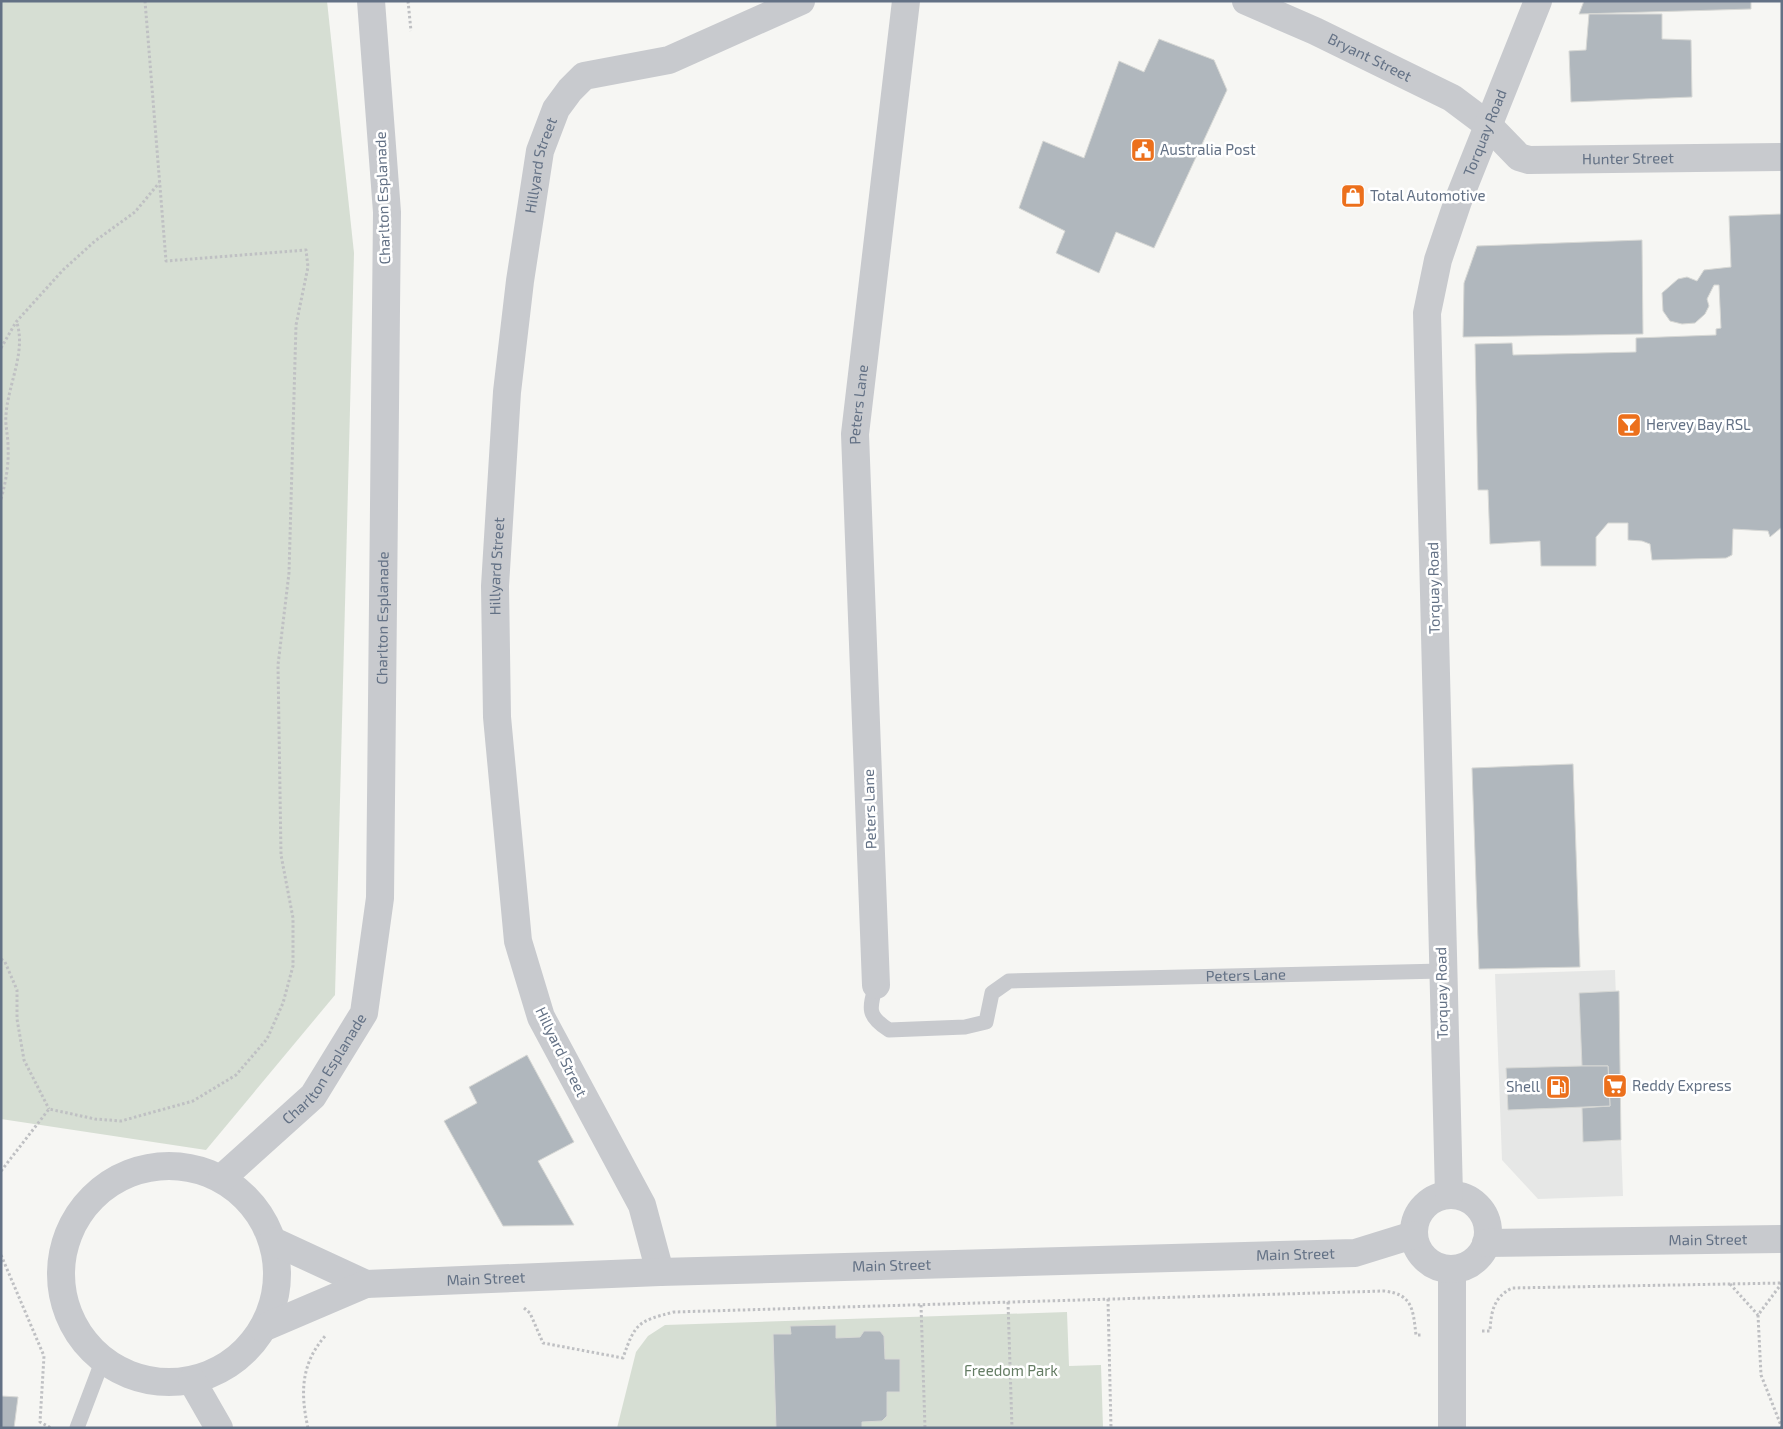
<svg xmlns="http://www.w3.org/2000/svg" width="1783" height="1429" viewBox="0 0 1783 1429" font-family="'Exo 2',sans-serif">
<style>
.built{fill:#e6e7e6}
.green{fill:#d6ded3}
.building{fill:#b0b7bd;stroke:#d7d8d5}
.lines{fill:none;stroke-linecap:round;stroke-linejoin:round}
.path{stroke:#bfc0c3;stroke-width:3;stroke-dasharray:2.5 2.5;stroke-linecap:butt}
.service{stroke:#c8cace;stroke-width:15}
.minor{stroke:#c8cace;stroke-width:28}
.tertiary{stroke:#c8cace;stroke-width:28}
.labels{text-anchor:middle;stroke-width:5;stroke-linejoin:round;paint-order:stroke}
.street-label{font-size:15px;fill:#637185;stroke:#fff}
.poi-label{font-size:15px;fill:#637185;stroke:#fff;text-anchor:start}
.park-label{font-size:15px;fill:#647c63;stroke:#fff}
</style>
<rect width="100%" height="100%" fill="#f6f6f3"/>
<polygon class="built" points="1615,970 1623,1196 1538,1199 1502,1160 1495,974"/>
<g class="green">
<polygon points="1,1 327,1 354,253 335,995 206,1150 1,1119"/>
<polygon points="1067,1312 1069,1366 1101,1365 1103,1428 617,1428 636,1352 648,1336 665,1325"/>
</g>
<g class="building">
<polygon points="1584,1 1751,1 1751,9 1579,14"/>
<polygon points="1589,14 1662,14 1662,39 1691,40 1692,97 1571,102 1569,51 1586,50"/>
<polygon points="1159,39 1214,60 1227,90 1154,248 1116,232 1099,273 1056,253 1065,231 1019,208 1043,141 1084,158 1119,61 1144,72"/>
<polygon points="1782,214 1782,527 1770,537 1768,531 1733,529 1732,555 1726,558 1652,560 1650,544 1642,541 1628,540 1628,523 1608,523 1596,537 1596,566 1541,566 1540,541 1490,544 1488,490 1478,490 1475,344 1512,343 1513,355 1636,352 1636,338 1716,335 1716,329 1721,328 1719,285 1714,285 1707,299 1709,306 1705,314 1695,323 1682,324 1670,321 1663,311 1662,293 1678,279 1687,277 1697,281 1704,270 1731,267 1729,216"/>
<polygon points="1642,240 1643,334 1463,337 1464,283 1477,246"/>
<polygon points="1573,764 1580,967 1479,969 1472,768"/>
<polygon points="1619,991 1621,1140 1583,1142 1582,1108 1610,1106 1608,1066 1582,1066 1579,993"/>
<polygon points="527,1055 574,1142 538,1161 574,1225 503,1226 444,1121 477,1103 469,1087"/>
<polygon points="1582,1066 1608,1066 1610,1106 1508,1110 1506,1068"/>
<polygon points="836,1325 836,1338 860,1337 864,1331 880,1331 884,1336 885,1359 900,1359 900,1392 887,1392 887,1416 882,1421 862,1422 862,1428 776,1428 773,1334 791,1334 790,1326"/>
<polygon points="1,1396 18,1397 14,1428 1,1428"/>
</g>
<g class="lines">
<g class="path">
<polyline points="408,1 411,31"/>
<polyline points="1,348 16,322 63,270 95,241 135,212 159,183"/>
<path d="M1 499C6 481 9 465 8 446 8 435 5 425 6 415 8 384 26 353 17 323"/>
<polyline points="1,959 5,962 17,990 17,1019 24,1060 49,1109"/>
<polyline points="1,1171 49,1109 95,1119 121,1121 193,1101 236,1075 267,1039 283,1003 293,966 293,918 281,855 278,665 289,573 296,325 308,267 306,250 166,261 145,1"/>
<polyline points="1,1255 44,1356 40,1422 51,1428"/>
<polyline points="1782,1283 1758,1315 1761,1375 1782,1428"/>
<polyline points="1730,1284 1758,1315"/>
<polyline points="1108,1299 1111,1428"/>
<polyline points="1008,1302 1012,1428"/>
<polyline points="921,1305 925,1428"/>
<path d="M524 1308 530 1313 543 1343 623 1358C635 1323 638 1321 674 1312L1384 1291C1413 1294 1413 1310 1416 1335H1421"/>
<path d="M1482 1331H1490C1491 1311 1494 1297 1512 1288L1782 1283"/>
<path d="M308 1428C300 1392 301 1363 326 1335"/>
</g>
<g class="service">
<path id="s1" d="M876 985C869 1009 867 1016 889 1030L965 1027 986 1022 992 993 1009 981 1442 971"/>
<polyline points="77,1428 102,1362"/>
</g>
<g class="minor">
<path id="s2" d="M1246 1 1315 31 1452 98 1488 125"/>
<path id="s3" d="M876 985 855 434 906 1"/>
<path id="s4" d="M660 1272 642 1205 541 1017 518 941 497 717 495 586 507 392 520 281 540 151 556 109 570 90 584 76 669 60 801 1"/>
<polyline points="1452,1428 1452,1270"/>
</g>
<g class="tertiary">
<path id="s5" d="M1488 125 1519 157 1529 160 1782 157"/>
<circle cx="169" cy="1274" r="108"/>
<path id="s6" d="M222 1178 313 1096 364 1013 380 898 387 212 371 1"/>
<circle cx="1451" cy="1232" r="37"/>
<path id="s7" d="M1449 1195 1427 313 1438 260 1458 201 1538 1"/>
<polyline points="273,1241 366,1284"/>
<path id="s8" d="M1486 1243 1782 1239"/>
<path id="s9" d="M263 1328 366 1284 660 1272 1355 1253 1413 1235"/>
<polyline points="192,1381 219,1428"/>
</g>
</g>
<defs>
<symbol id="civic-square" viewBox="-11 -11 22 22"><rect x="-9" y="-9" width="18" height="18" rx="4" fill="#ec701c" stroke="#fff"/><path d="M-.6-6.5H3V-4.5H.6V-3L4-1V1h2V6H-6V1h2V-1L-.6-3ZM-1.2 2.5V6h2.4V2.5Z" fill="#fff"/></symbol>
<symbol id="shop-square" viewBox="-11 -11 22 22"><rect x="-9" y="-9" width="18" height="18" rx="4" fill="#ec701c" stroke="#fff"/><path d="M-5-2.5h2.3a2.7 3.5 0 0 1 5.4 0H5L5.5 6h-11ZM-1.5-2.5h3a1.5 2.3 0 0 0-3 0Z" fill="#fff"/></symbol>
<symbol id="bar-square" viewBox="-11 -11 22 22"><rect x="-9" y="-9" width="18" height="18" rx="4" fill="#ec701c" stroke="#fff"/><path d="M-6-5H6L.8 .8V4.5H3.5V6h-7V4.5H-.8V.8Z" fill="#fff"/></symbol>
<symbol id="supermarket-square" viewBox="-11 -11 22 22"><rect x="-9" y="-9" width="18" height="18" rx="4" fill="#ec701c" stroke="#fff"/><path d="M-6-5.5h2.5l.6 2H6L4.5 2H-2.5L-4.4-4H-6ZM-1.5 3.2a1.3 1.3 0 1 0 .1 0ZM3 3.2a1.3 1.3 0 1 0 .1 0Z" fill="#fff"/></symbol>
<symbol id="fuel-square" viewBox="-11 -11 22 22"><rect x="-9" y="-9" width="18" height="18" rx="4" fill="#ec701c" stroke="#fff"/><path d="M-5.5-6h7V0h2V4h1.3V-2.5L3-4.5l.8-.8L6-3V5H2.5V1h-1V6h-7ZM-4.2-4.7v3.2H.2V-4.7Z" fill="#fff"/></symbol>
</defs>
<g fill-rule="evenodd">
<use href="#civic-square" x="1129" y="136" width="28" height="28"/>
<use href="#shop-square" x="1339" y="182" width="28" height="28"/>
<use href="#bar-square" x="1615" y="411" width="28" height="28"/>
<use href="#supermarket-square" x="1601" y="1072" width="28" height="28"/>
<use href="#fuel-square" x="1544" y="1073" width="28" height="28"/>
</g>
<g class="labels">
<g class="street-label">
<text dy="5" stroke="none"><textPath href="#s2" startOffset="136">Bryant Street</textPath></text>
<text dy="5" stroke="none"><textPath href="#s7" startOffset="1072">Torquay Road</textPath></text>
<text dy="5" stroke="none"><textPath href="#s5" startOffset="154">Hunter Street</textPath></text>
<text dy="5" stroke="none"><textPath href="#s4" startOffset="1142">Hillyard Street</textPath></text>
<text transform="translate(383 198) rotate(-92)" y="5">Charlton Esplanade</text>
<text dy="5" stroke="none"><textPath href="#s3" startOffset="581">Peters Lane</textPath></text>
<text dy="5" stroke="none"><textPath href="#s4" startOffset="738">Hillyard Street</textPath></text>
<text transform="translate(1434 588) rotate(-91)" y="5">Torquay Road</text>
<text dy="5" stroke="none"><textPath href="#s6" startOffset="616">Charlton Esplanade</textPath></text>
<text transform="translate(870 809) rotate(-92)" y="5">Peters Lane</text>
<text dy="5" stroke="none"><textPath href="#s1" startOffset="438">Peters Lane</textPath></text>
<text transform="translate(1442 993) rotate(-91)" y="5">Torquay Road</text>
<text transform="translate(561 1052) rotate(64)" y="5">Hillyard Street</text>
<text dy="5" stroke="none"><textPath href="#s6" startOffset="151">Charlton Esplanade</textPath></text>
<text dy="5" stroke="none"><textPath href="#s8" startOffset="222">Main Street</textPath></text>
<text dy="5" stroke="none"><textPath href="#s9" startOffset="1042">Main Street</textPath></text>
<text dy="5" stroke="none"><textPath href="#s9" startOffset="638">Main Street</textPath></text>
<text dy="5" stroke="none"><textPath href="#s9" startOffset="232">Main Street</textPath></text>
</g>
<g class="poi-label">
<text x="1160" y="155">Australia Post</text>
<text x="1370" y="201">Total Automotive</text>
<text x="1646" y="430">Hervey Bay RSL</text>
<text x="1632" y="1091">Reddy Express</text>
<text x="1540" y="1092" text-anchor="end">Shell</text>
</g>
<g class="park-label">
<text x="1011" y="1376">Freedom Park</text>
</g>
</g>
<rect width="1783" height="1429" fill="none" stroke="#637185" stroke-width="5"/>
</svg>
